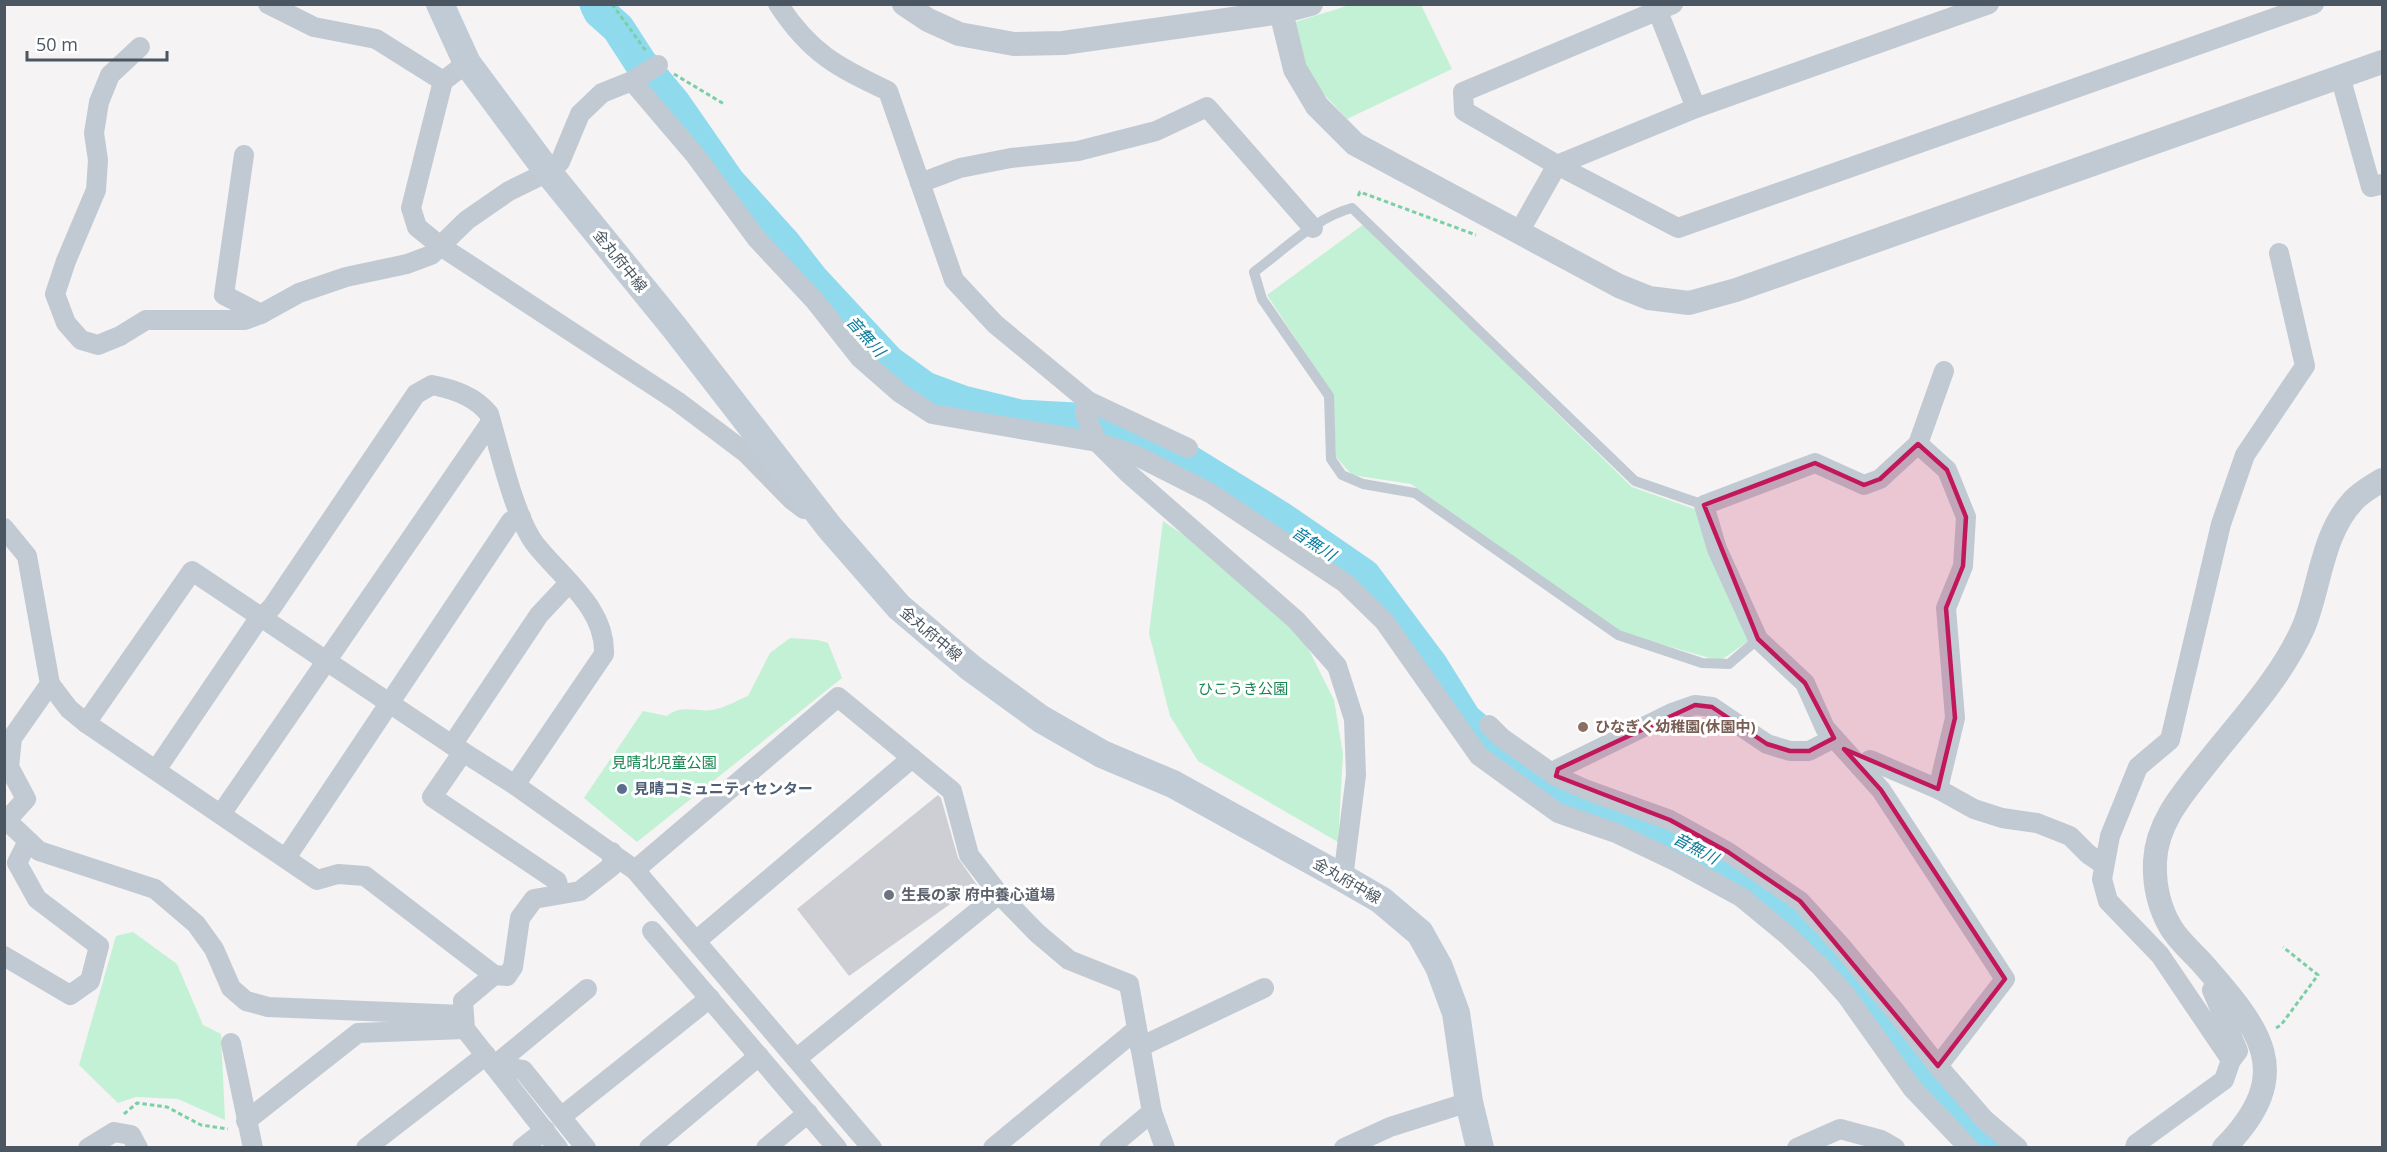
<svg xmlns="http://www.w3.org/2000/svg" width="2387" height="1152" viewBox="0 0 2387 1152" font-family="'Open Sans','Noto Sans JP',sans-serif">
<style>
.green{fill:#c3f1d5}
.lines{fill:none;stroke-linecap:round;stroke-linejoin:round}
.river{stroke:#90daee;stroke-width:33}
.building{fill:#cdcfd5}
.path{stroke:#7ad0a6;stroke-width:3;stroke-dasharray:4.5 3;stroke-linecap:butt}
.service{stroke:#c1cad2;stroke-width:10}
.minor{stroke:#c1cad2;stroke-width:20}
.tertiary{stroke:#c1cad2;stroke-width:24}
.secondary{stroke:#c1cbd6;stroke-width:28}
.marked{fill:#c2185b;fill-opacity:0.2;stroke:#c2185b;stroke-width:4.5;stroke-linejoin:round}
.education-dot{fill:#8d6e63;stroke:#fff;stroke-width:2}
.service-dot{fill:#5c6f8a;stroke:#fff;stroke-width:2}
.worship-dot{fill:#6b7280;stroke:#fff;stroke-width:2}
.labels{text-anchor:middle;stroke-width:6;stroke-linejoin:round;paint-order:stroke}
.street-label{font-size:15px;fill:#4a5661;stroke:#fff}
.park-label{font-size:15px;fill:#17864f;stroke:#fff}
.education-label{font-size:15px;font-weight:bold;fill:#785e54;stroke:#fff;text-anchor:start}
.service-label{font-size:15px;font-weight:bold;fill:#4e5e75;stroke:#fff;text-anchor:start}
.worship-label{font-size:15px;font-weight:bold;fill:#5b616d;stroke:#fff;text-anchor:start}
.water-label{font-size:16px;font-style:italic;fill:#0c7c9b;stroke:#fff}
</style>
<rect width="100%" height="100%" fill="#f5f3f3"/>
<g class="green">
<polygon points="1350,5 1421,5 1452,69 1347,119 1307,76 1292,23"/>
<polygon points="1364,224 1632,487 1700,511 1751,639 1720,661 1619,632 1411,484 1352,475 1336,457 1333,395 1267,295"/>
<polygon points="1163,521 1206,550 1304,640 1334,700 1343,754 1338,842 1198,761 1170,716 1149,633"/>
<path d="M790 638 818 640 828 643 842 678 637 842 584 798 643 711 667 716C683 703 699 714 717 709 728 706 738 700 748 696L770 653Z"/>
<polygon points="133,932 177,964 203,1025 221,1034 225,1120 178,1099 136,1097 118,1103 79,1065 116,936"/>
</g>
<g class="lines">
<polyline class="river" points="596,4 600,12 618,28 640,62 674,103 728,181 784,243 812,279 889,362 925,388 963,402 1020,416 1075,419 1141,440 1187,460 1281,518 1364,575 1432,666 1465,719 1536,779 1589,808 1655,826 1735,869 1795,916 1909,1051 1976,1126 1998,1148"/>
</g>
<polygon class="building" points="938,795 941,798 958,858 977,885 849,976 797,909"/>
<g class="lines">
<g class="path">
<polyline points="612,4 646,51"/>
<polyline points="674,74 724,104"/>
<polyline points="1358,196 1360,192 1476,235"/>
<polyline points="2276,1028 2281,1025 2318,975 2283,947"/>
<polyline points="124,1114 137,1103 167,1107 201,1125 228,1129"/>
</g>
<path class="service" d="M1704 505 1635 481 1352 208C1316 217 1284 250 1254 272L1262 299 1329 396 1331 459 1342 475 1363 484 1415 493 1618 635 1702 663 1729 664 1758 639"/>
<g class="minor">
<polyline points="268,4 314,27 376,39 443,81 467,63"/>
<path d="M778 4C810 53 837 67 888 91L954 280 995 324 1088 401 1188 448"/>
<polyline points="1655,4 1696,108"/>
<polyline points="1673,4 1463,92 1464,111 1557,165 1678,228 2314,4"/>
<polyline points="140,47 110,75 99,102 94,133 98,160 96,190 66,261 55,294 66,323 81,340 98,345 120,336 146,320 245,320 261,314 299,293 346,277 407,264 431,255 467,220 509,191 548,172 560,162 580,114 602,93 632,81 658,65"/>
<polyline points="2340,76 2371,187 2382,184"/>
<polyline points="443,81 411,208 417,227 439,245 677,401 746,453 792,500 804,509"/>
<polyline points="632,81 695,155 757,239 815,301 860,358 900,393 932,414 1097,442 1137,456 1210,493 1345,583 1384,621 1479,756 1558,813 1616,833 1675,861 1741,897 1786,934 1820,966 1846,995 1912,1088 1969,1148"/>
<polyline points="244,155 224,295 261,314"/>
<polyline points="920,183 960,168 1011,158 1078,151 1156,131 1207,107 1313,228"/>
<polyline points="1519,232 1557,165 1696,108 1989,4"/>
<polyline points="1088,401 1085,413 1097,442 1128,473 1296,620 1337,666 1354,719 1356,775 1343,878"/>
<polyline points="1918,444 1947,470 1966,517 1963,566 1946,608 1955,718 1938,789"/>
<polyline points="4,528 27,556 50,684 12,738 9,767 26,799 7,820"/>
<polyline points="50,684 69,709 86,723 317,880 338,874 365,876 494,975 507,976 513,967 520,918 534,899 580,891 612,866 612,852"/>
<polyline points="86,723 192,571 452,745 515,785 635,870 872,1148"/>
<polyline points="1489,725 1502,738 1556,776 1587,790 1670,820 1728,852 1800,901 1841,946 1895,1011 1938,1066 1985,1120 2018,1148"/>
<polyline points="452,745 539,615 569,583"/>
<polyline points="463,752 432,797 557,881 560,894"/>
<polyline points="1860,767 1870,760 1938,789 1974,809 2002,818 2037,823 2070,836 2088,854 2104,865"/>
<path d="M156 770 255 624 272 607 416 394 432 385C453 389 475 396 489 414 499 448 515 518 535 544 561 577 606 608 604 654L515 785"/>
<polyline points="1556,776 1558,769 1672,713 1695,705 1712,707 1767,744 1790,751 1809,751 1834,738"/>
<polyline points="221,814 491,422"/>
<polyline points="4,818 39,851 155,889 196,924 214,949 231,988 246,1001 268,1007 463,1015"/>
<polyline points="286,858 511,521 521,517"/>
<polyline points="635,870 838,697 952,791 969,855 999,894 1037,933 1069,960 1129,984 1152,1112 1165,1148"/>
<polyline points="652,931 837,1148"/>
<polyline points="696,941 912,758"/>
<polyline points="4,956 70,995 90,981 99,946 37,899 17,863 28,841"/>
<polyline points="494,975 463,1001 465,1029 558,1148"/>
<polyline points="2218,982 2212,990 2238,1051 2231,1060"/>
<polyline points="231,1043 253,1148"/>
<polyline points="1140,1047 1264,988"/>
<polyline points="796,1059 999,894"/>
<polyline points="494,1066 523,1070 586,1148"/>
<polyline points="494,1066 587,989"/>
<polyline points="1938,1066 2005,979 1881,790 1825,728 1805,683 1758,639 1717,549 1704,505 1815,463 1864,485 1880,479 1918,444 1944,371"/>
<polyline points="561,1117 710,998"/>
<polyline points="246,1121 358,1033 465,1029"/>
<polyline points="88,1148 114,1132 131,1135 138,1148"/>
<polyline points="366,1148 486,1055"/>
<polyline points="522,1148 545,1130"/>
<polyline points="649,1148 759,1056"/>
<polyline points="766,1148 808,1113"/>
<polyline points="993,1148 1137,1029"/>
<polyline points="1109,1148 1152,1112"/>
<polyline points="1344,1148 1390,1127 1469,1102"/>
<polyline points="1797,1148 1840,1129 1881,1140 1895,1148"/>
<polyline points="2135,1148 2136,1144 2224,1080 2231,1060 2160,955 2108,901 2102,879 2110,836 2138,767 2170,740 2221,524 2245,455 2305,366 2279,253"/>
</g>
<g class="tertiary">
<polyline points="904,4 928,20 959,34 1014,44 1063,43 1281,12 1311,4"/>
<polyline points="1281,12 1295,69 1317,106 1355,144 1619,286 1649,298 1689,303 1736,290 2382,62"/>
<path d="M2224 1148C2298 1073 2260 1029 2202 963 2192 952 2177 939 2170 926 2158 905 2154 884 2155 861 2157 822 2184 792 2207 763 2241 720 2282 677 2304 626 2320 586 2322 534 2353 501 2361 492 2373 486 2382 480"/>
</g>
<polyline class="secondary" points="440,4 467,63 548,172 674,327 830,528 899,607 971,668 1041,719 1102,754 1173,784 1343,878 1381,900 1420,933 1439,967 1456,1013 1469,1102 1480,1148"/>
</g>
<path class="marked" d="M1918 444 1947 470 1966 517 1963 566 1946 608 1955 718 1938 789 1844 749 1881 790 2005 979 1938 1066 1800 901 1728 852 1670 820 1556 776 1558 769 1695 705 1712 707 1767 744 1790 751H1809L1834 738 1805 683 1758 639 1704 505 1815 463 1864 485 1880 479Z"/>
<circle class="education-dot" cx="1583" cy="727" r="6"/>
<circle class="service-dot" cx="622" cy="789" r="6"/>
<circle class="worship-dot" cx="889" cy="895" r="6"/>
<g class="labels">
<g class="street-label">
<text transform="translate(620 261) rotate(51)" y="5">金丸府中線</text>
<text transform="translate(931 634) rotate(40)" y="5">金丸府中線</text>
<text transform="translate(1347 881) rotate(30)" y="5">金丸府中線</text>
</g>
<g class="park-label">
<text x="1243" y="694">ひこうき公園</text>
<text x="664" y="768">見晴北児童公園</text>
</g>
<g class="education-label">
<text x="1595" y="732">ひなぎく幼稚園(休園中)</text>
</g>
<g class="service-label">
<text x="634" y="794">見晴コミュニティセンター</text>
</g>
<g class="worship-label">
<text x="901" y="900">生長の家 府中養心道場</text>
</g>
<g class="water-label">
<text transform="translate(866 336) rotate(48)" y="6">音無川</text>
<text transform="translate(1314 543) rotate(33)" y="6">音無川</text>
<text transform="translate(1696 848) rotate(28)" y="6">音無川</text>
</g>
</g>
<rect width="2387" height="1152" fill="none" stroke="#4a5661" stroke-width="12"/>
<path d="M27 51v9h140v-9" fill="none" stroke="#4a5661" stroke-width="3"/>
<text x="36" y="51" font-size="18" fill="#4a5661" stroke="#ffffff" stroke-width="4.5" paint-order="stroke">50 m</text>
</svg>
